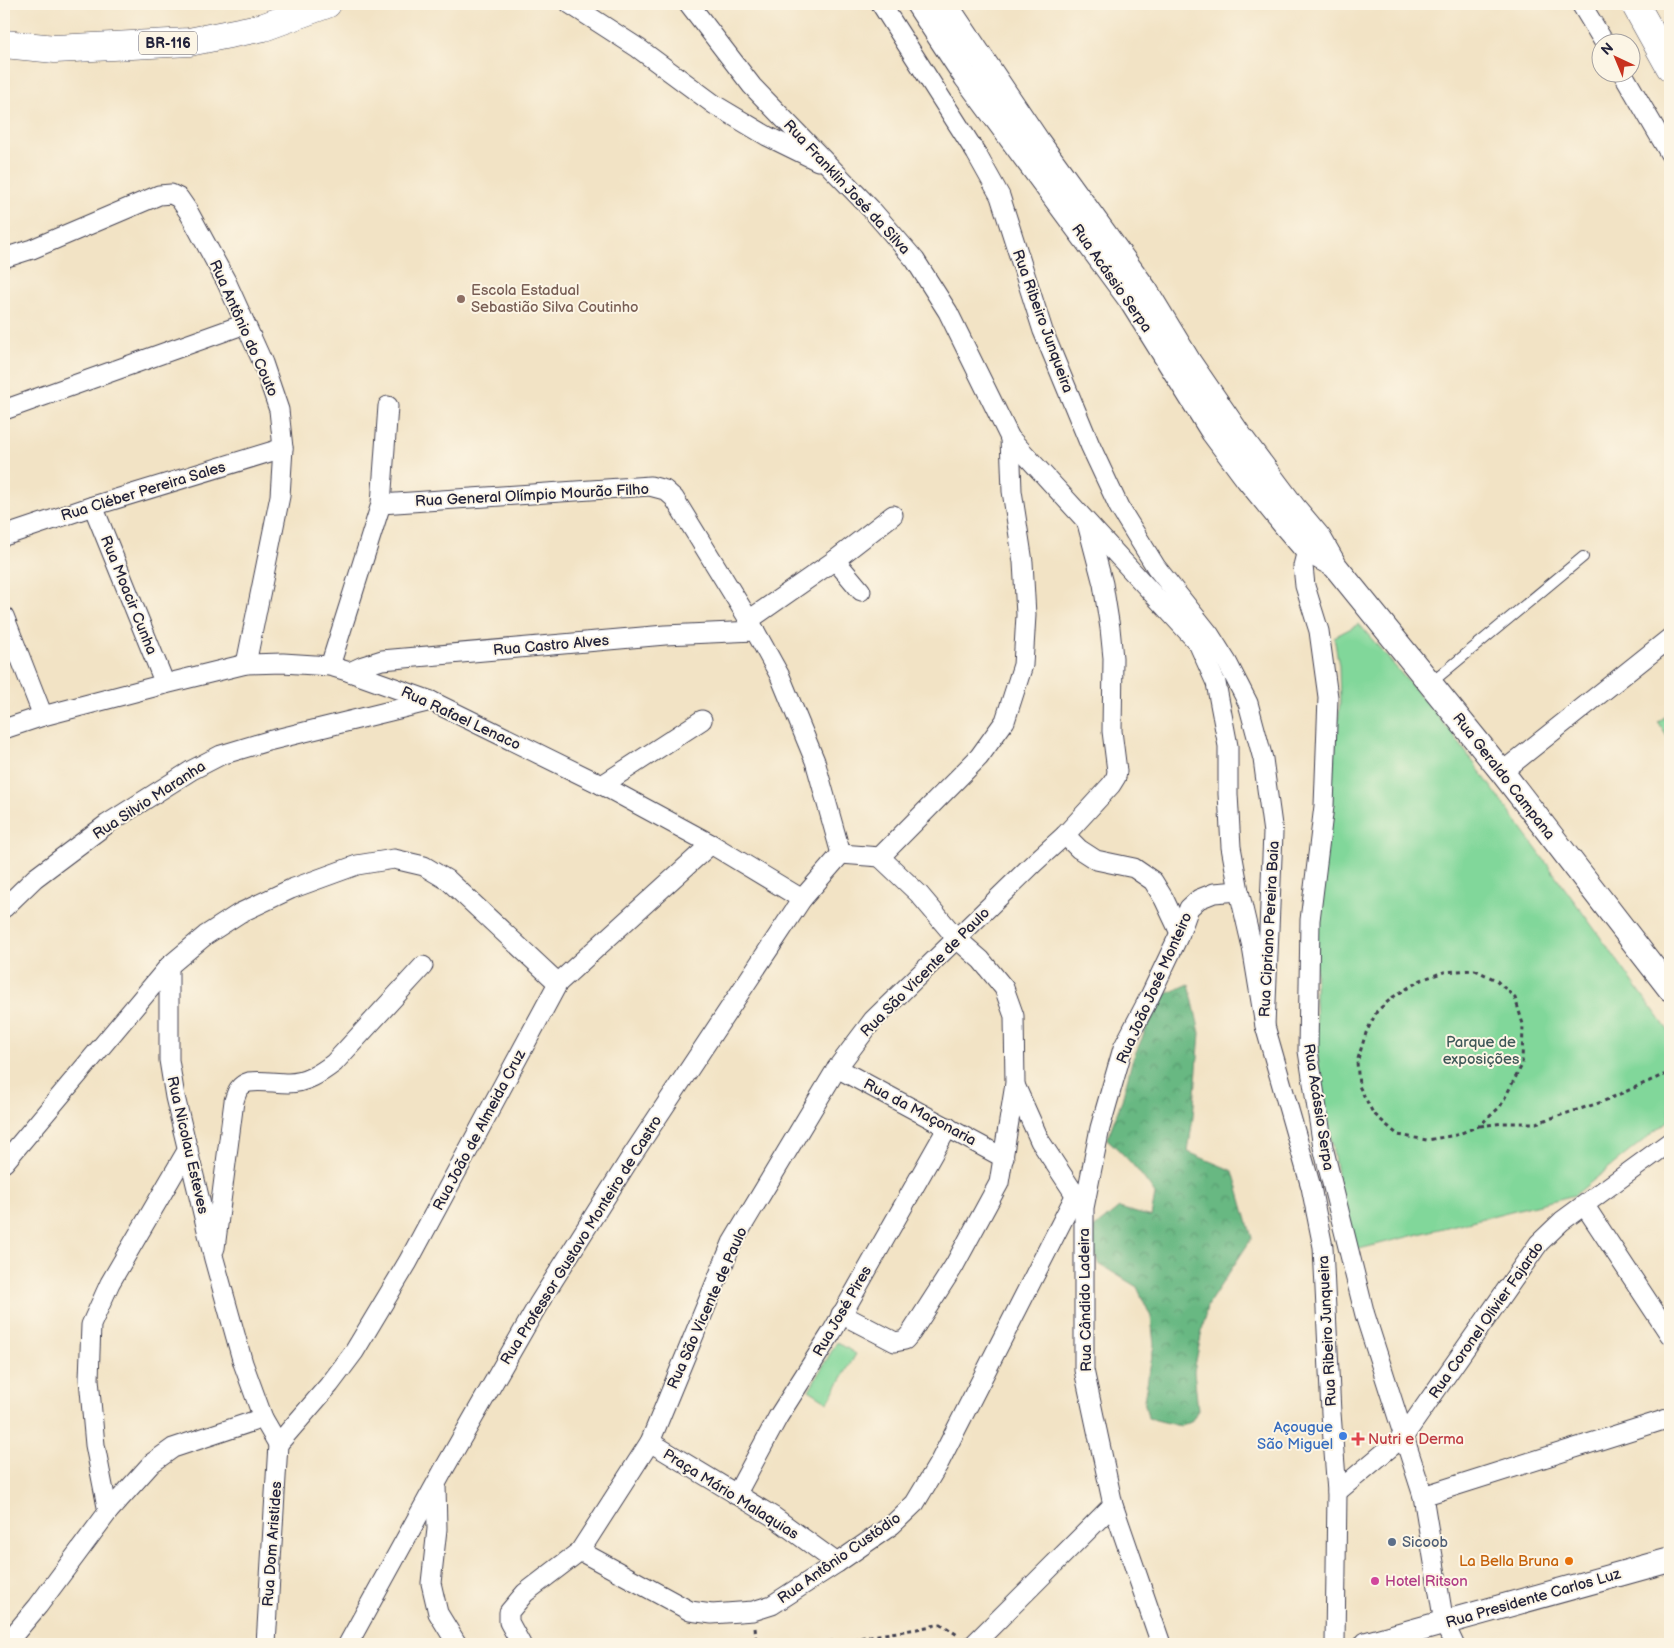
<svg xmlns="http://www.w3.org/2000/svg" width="1674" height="1648" viewBox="0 0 1674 1648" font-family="'Balsamiq Sans',sans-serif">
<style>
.forest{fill:url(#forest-crowns);stroke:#456d5e}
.green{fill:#81d79a;stroke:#527c6a}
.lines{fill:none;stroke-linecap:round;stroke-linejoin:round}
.service-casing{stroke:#413f50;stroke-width:12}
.minor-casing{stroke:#413f50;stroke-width:21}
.tertiary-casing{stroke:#413f50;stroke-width:26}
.secondary-casing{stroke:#413f50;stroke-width:29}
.trunk-casing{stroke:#413f50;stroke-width:29}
.path{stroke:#413f50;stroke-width:3;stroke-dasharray:4 4;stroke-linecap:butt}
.service{stroke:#fff;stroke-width:10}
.minor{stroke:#fff;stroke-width:19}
.tertiary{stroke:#fff;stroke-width:24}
.secondary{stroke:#fff;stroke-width:28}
.trunk{stroke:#fff;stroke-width:28}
.education-dot{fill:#8d6e63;stroke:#fcf5e5;stroke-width:2}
.shop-dot{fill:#3f7fe0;stroke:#fcf5e5;stroke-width:2}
.health-dot{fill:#e0444e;stroke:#fcf5e5;stroke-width:2}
.service-dot{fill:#5c6f8a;stroke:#fcf5e5;stroke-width:2}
.food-dot{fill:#e8710a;stroke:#fcf5e5;stroke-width:2}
.hotel-dot{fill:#d1479c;stroke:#fcf5e5;stroke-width:2}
.labels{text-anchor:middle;stroke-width:4;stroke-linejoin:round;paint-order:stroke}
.shield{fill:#fcf5e5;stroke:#63616e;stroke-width:1}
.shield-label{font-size:14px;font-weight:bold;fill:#22223b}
.street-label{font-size:15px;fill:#22223b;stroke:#fcf5e5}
.education-label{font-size:15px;fill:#785e54;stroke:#fcf5e5;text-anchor:start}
.park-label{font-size:15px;fill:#3e5858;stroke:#fcf5e5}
.shop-label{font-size:15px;fill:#366cbe;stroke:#fcf5e5;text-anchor:end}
.health-label{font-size:15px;fill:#be3a42;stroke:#fcf5e5;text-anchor:start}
.service-label{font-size:15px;fill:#4e5e75;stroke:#fcf5e5;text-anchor:start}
.food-label{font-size:15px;fill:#c56008;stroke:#fcf5e5;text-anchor:end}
.hotel-label{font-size:15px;fill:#b23c85;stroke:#fcf5e5;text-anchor:start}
</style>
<defs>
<pattern id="forest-crowns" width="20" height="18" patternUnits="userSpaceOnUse" patternTransform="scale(1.25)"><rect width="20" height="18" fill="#68b882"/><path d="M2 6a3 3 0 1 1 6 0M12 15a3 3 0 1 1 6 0" fill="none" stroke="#55956c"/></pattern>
</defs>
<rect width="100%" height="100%" fill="#fcf5e5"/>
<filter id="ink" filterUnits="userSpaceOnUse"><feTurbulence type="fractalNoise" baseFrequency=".02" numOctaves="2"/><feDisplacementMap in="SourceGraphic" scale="10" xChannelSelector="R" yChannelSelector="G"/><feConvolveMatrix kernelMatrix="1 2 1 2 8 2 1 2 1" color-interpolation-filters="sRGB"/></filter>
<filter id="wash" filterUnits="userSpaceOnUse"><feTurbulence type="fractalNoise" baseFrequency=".0096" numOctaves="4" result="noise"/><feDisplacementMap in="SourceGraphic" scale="20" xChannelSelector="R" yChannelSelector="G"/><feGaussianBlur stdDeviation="1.12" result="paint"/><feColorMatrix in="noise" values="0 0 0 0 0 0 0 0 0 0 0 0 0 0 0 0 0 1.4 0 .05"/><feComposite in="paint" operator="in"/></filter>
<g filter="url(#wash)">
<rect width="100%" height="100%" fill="#f2e3c5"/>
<path class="forest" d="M1189 984 1200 1033 1193 1117 1188 1152 1233 1171 1252 1238 1207 1306 1194 1371 1198 1410 1191 1422 1180 1426 1148 1418 1144 1400 1154 1345 1151 1317 1137 1287 1099 1264 1092 1248 1093 1229 1119 1208 1151 1217 1155 1194C1141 1173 1126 1156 1107 1139L1122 1100 1132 1061 1146 1029 1164 995Z"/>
<g class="green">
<polygon points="1359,624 1452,733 1670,1033 1670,1119 1575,1195 1355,1250 1344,1215 1318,1063 1315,1000 1316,924 1340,703 1339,666 1334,637"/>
<polygon points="1670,713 1670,742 1658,722"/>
<polygon points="837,1342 856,1354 828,1402 809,1390"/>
</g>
</g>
<g filter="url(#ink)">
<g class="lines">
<defs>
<polyline id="service" points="1431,683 1583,557"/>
<g id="minor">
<polyline points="570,4 638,48 715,105 767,136 818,161"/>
<polyline points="689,4 752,86 871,209 915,260 948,312 1010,438 1198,643 1209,635"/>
<polyline points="881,4 976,153 1000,196 1043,331 1090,445 1119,507 1156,567 1210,635 1227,662 1248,703 1263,759 1273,833 1265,1026"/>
<polyline points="1581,4 1604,42"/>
<polyline points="1622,72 1670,154"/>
<polyline points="4,258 32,249 159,195 171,194 179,198 188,211 226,281 263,363 279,410 283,448 280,496 246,664"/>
<polyline points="4,410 245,324"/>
<polyline points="381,504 650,486 665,490 674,498 749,620 780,676 815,761 841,854"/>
<polyline points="93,506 165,684"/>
<polyline points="4,536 93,506 283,448"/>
<polyline points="1317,540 1307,550 1303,566 1305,586 1319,631 1328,697 1324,806 1310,920 1308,1051 1323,1147 1365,1315 1423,1496 1444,1623 1454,1644"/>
<polyline points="835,560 861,591"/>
<polyline points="4,616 43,716"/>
<polyline points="749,620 835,560 893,515"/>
<polyline points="1198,643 1216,683 1228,746 1228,794 1231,847 1239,891 1252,947 1265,1026 1311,1187 1323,1247 1331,1413 1337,1492 1335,1644"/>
<polyline points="330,666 381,504 388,406"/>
<polyline points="350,672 363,666 382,660 665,635 755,631"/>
<polyline points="4,729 43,716 165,684 246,664 283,663 330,666 350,672 431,701 602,785 711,844 802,899"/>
<polyline points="1502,772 1670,638"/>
<polyline points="602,785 702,720"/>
<polyline points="1065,835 1079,849 1096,860 1134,868 1153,881 1164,899 1180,933"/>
<polyline points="841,854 880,857 979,757 1005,721 1023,665 1026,615 1023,562 1012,491 1010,438"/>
<polyline points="4,908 35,878 107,824 192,770 221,755 268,741 431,701"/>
<polyline points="169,966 169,1060 175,1097 214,1259 243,1363 263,1418 278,1444"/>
<polyline points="837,1068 1004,1158"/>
<polyline points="1015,1085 1040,1141 1082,1205"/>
<polyline points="4,1163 169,966 206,935 240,913 291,889 357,865 394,859 424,866 449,881 558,983"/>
<polyline points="1585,1206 1670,1335"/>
<path d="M215 1248 234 1101C237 1091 239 1085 249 1082 262 1080 275 1083 288 1083 306 1083 321 1073 334 1063L423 966"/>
<polyline points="841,1314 895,1342 905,1340 911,1333 954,1266 999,1183 1015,1084 1014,1016 1004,988 981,960 957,939 919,894 880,857"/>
<polyline points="650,1442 774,1517 837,1563"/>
<polyline points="278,1444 330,1384 354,1352 408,1262 558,983 711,844"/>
<polyline points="436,1485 437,1529 431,1583 438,1613 457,1644"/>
<polyline points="1337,1492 1404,1436 1539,1243 1562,1221 1670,1142"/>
<polyline points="736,1495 778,1417 832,1332 948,1127"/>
<polyline points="1423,1496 1670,1418"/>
<polyline points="108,1512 95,1445 89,1379 91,1325 110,1283 188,1149"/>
<polyline points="580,1551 690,1611 712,1614 753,1611 772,1605 837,1563 892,1525 915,1503 939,1463 1075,1196"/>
<polyline points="6,1644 38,1606 108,1512 152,1463 173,1448 263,1418"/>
<polyline points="266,1644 278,1444"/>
<polyline points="348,1644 444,1469 539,1303 631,1157 802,899 841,854"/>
<polyline points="521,1644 509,1622 509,1612 525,1593 580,1551 650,1442 732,1243 837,1068 873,1020 1034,863 1065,835 1111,785 1116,777 1117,771 1112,731 1113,658 1110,628 1103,584 1087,523"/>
<polyline points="974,1644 1113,1505"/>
<polyline points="1161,1644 1113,1505 1084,1370 1084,1208 1100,1128 1123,1048 1149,998 1180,933 1189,908 1199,899 1214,893 1239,891"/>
</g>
<g id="tertiary">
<polyline points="918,4 966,77 1130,299 1213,432 1248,479 1288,528 1307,550 1332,564"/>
<polyline points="945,4 1038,142 1146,291 1189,362 1239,435 1293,507 1319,538 1335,566 1502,772 1670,989"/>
<polyline points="1367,1644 1670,1560"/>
</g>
<polyline id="secondary" points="1635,4 1670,67"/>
<polyline id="trunk" points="4,44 55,49 189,42 264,27 327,4"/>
</defs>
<use href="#service" class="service-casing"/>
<use href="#minor" class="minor-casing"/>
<use href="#tertiary" class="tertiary-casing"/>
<use href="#secondary" class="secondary-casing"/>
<use href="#trunk" class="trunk-casing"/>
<g class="path">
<polygon points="1475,970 1496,980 1515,998 1523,1024 1522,1065 1500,1107 1479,1126 1456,1135 1427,1140 1398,1135 1373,1113 1359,1086 1357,1062 1366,1033 1377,1011 1393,997 1421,980 1444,972"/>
<polyline points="1480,1126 1503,1123 1536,1123 1602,1102 1663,1075 1670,1075"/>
<polyline points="755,1628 757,1644"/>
<polyline points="773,1644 839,1641 917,1629 941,1624 959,1636"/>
</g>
<use href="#service" class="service"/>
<use href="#minor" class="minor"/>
<use href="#tertiary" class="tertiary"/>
<use href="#secondary" class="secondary"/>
<use href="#trunk" class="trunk"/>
</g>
</g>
<circle class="education-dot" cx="461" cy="299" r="5"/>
<circle class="shop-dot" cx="1343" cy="1436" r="5"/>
<path class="health-dot" d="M1355.5 1431.5h5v5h5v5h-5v5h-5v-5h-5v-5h5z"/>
<circle class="service-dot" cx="1392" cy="1542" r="5"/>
<circle class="food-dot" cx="1569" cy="1561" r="5"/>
<circle class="hotel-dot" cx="1375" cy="1581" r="5"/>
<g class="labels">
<rect class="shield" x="139" y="31.5" width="58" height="23" rx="4"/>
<g class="shield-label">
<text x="168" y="48">BR-116</text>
</g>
<g class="street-label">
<text transform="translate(847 187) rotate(47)" y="5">Rua Franklin José da Silva</text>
<text transform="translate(1112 278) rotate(55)" y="5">Rua Acássio Serpa</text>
<text transform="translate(1043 321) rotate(70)" y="5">Rua Ribeiro Junqueira</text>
<text transform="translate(244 328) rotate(66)" y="5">Rua Antônio do Couto</text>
<text transform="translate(143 491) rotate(-17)" y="5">Rua Cléber Pereira Sales</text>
<text transform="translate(532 495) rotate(-3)" y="5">Rua General Olímpio Mourão Filho</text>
<text transform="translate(129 595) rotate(68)" y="5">Rua Moacir Cunha</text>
<text transform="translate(551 645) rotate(-5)" y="5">Rua Castro Alves</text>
<text transform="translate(461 718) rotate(25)" y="5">Rua Rafael Lenaco</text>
<text transform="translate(1504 776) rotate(52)" y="5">Rua Geraldo Campana</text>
<text transform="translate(149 800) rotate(-33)" y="5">Rua Silvio Maranha</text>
<text transform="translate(1269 929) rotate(-87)" y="5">Rua Cipriano Pereira Baia</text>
<text transform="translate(925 972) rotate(-45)" y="5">Rua São Vicente de Paulo</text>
<text transform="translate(1154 988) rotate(-66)" y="5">Rua João José Monteiro</text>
<text transform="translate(1319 1107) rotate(81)" y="5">Rua Acássio Serpa</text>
<text transform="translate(920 1112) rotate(28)" y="5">Rua da Maçonaria</text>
<text transform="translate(479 1130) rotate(-62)" y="5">Rua João de Almeida Cruz</text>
<text transform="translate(188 1145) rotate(77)" y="5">Rua Nicolau Esteves</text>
<text transform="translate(581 1240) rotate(-58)" y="5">Rua Professor Gustavo Monteiro de Castro</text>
<text transform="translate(1085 1300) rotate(-91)" y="5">Rua Cândido Ladeira</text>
<text transform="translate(707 1308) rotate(-66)" y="5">Rua São Vicente de Paulo</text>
<text transform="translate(842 1311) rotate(-60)" y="5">Rua José Pires</text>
<text transform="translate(1486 1320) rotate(-55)" y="5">Rua Coronel Olivier Fajardo</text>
<text transform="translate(1327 1331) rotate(-93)" y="5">Rua Ribeiro Junqueira</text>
<text transform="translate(731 1494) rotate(32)" y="5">Praça Mário Malaquias</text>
<text transform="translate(272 1544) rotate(-86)" y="5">Rua Dom Aristides</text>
<text transform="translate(839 1558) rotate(-35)" y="5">Rua Antônio Custódio</text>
<text transform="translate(1533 1598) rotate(-16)" y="5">Rua Presidente Carlos Luz</text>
</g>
<g class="education-label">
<text x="471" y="295">Escola Estadual<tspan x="471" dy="17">Sebastião Silva Coutinho</tspan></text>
</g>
<g class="park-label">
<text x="1481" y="1047">Parque de<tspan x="1481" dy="17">exposições</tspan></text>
</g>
<g class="shop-label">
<text x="1333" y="1432">Açougue<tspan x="1333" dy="17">São Miguel</tspan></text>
</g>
<g class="health-label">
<text x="1368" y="1444">Nutri e Derma</text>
</g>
<g class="service-label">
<text x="1402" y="1547">Sicoob</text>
</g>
<g class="food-label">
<text x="1559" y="1566">La Bella Bruna</text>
</g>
<g class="hotel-label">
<text x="1385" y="1586">Hotel Ritson</text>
</g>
</g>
<rect width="1674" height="1648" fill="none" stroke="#fcf5e5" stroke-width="20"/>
<g transform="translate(1616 58) rotate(316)"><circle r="24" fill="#fcf5e5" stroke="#a5a1a1"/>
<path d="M0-4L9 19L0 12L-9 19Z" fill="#c8321e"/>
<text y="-8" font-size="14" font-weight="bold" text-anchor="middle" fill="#22223b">N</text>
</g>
</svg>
